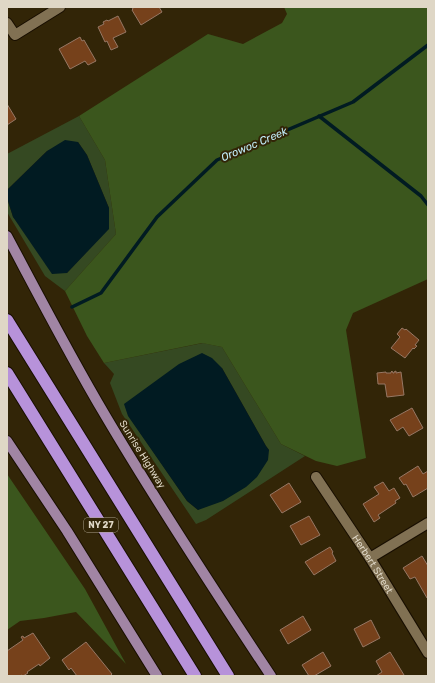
<svg xmlns="http://www.w3.org/2000/svg" width="435" height="683" viewBox="0 0 435 683" font-family="Rubik,sans-serif">
<style>
.green{fill:#354922;fill-rule:evenodd}
.forest{fill:#3b561d}
.water{fill:#011b22}
.lines{fill:none;stroke-linecap:round;stroke-linejoin:round}
.stream{stroke:#011b22;stroke-width:3.5}
.building{fill:#76411b;stroke:#967764}
.minor-casing{stroke:#180e00;stroke-width:12}
.major-casing{stroke:#180e00;stroke-width:12}
.highway-casing{stroke:#180e00;stroke-width:14}
.minor{stroke:#817153;stroke-width:10}
.major{stroke:#a185a4;stroke-width:10}
.highway{stroke:#b792da;stroke-width:12}
.labels{text-anchor:middle;stroke-width:4;stroke-linejoin:round;paint-order:stroke}
.shield{fill:#322507;stroke:#aba28d;stroke-width:1}
.shield-label{font-size:9px;font-weight:bold;fill:#dfd7c6}
.street-label{font-size:10px;fill:#dfd7c6;stroke:#322507}
.water-label{font-size:11px;font-style:italic;fill:#c1ecf9;stroke:#322507}
</style>
<rect width="100%" height="100%" fill="#322507"/>
<g class="green">
<polygon points="79,116 105,160 116,234 65,291 45,276 7,212 7,198 13,217 67,273 108,229 109,208 87,155 78,142 47,151 7,190 7,154"/>
<path d="M203 343 222 347 281 444 305 456 206 520 196 524 122 414 110 383 114 374 104 363ZM222 368 266 446 269 450 198 510 187 501 129 416Z"/>
</g>
<g class="forest">
<polygon points="284,7 428,7 428,279 353,313 346,330 366,458 337,466 316,461 281,444 222,347 202,343 104,363 87,336 65,291 116,234 105,160 79,116 208,34 243,44 282,23 287,14"/>
<polygon points="7,474 85,589 126,664 76,612 44,618 20,621 7,630"/>
</g>
<g class="water">
<polygon points="65,140 78,142 87,155 109,208 109,229 67,273 52,274 13,217 7,198 7,190 47,151"/>
<polygon points="202,353 212,358 222,368 266,446 269,450 268,460 257,477 246,487 223,501 198,510 187,501 128,416 124,404 179,364"/>
</g>
<g class="lines">
<g class="stream">
<polyline points="319,116 421,196 428,205"/>
<polyline points="72,307 101,293 157,217 217,160 353,102 428,45"/>
</g>
</g>
<g class="building">
<polygon points="132,7 159,7 162,12 141,25 132,10 133,9"/>
<polygon points="118,16 126,32 113,38 118,47 111,50 107,41 105,42 98,27 104,24 103,22 107,20 108,21"/>
<polygon points="80,37 82,41 84,40 96,61 88,65 85,61 70,69 59,49"/>
<polygon points="7,104 16,119 7,125"/>
<polygon points="402,328 405,330 406,329 419,340 415,345 417,346 414,349 413,348 405,358 391,348 400,337 397,334"/>
<polygon points="392,371 393,373 394,373 394,372 396,371 396,373 401,372 404,395 387,397 385,384 378,384 377,373 386,372 386,373 391,373 391,372"/>
<polygon points="412,408 423,428 409,436 403,427 397,431 390,420"/>
<polygon points="418,466 423,474 428,471 428,488 413,497 406,484 404,485 399,478"/>
<polygon points="383,482 389,491 394,488 400,498 395,501 396,503 378,515 380,518 374,522 363,504 379,494 374,487"/>
<polygon points="289,483 301,502 282,513 270,495"/>
<polygon points="309,516 320,535 301,545 290,526"/>
<polygon points="330,547 333,552 332,553 336,561 314,575 305,562"/>
<polygon points="422,556 428,566 428,597 427,598 415,577 410,579 403,568"/>
<polygon points="303,616 311,630 288,644 280,630"/>
<polygon points="371,620 380,638 363,647 354,629"/>
<polygon points="33,633 50,658 40,666 39,664 27,672 28,673 23,676 22,675 20,676 7,676 7,651 23,640 21,637 23,636 24,638"/>
<polygon points="86,642 112,674 111,675 112,676 77,676 71,668 69,670 62,660"/>
<polygon points="323,652 331,666 314,676 309,676 302,665"/>
<polygon points="390,652 404,675 403,676 376,676 382,672 376,661"/>
</g>
<g class="lines">
<defs>
<g id="minor">
<polyline points="7,23 15,35 60,7"/>
<path id="s1" d="M316 477 370 558 428 653"/>
<polyline points="370,558 428,523"/>
</g>
<g id="major">
<path d="M7 236C39 296 70 356 105 415 157 503 214 590 271 676"/>
<polyline points="7,441 67,531 157,676"/>
</g>
<g id="highway">
<polyline points="7,320 228,676"/>
<polyline points="7,373 195,676"/>
</g>
</defs>
<use href="#minor" class="minor-casing"/>
<use href="#major" class="major-casing"/>
<use href="#highway" class="highway-casing"/>
<use href="#minor" class="minor"/>
<use href="#major" class="major"/>
<use href="#highway" class="highway"/>
</g>
<g class="labels">
<rect class="shield" x="84" y="518" width="34" height="14" rx="3"/>
<g class="shield-label">
<text x="101" y="528">NY 27</text>
</g>
<g class="street-label">
<text transform="translate(143 454) rotate(58)" y="4">Sunrise Highway</text>
<text dy="4" stroke="none"><textPath href="#s1" startOffset="104">Herbert Street</textPath></text>
</g>
<g class="water-label">
<text transform="translate(254 144) rotate(-23)" y="4">Orowoc Creek</text>
</g>
</g>
<rect width="435" height="683" fill="none" stroke="#dfd7c6" stroke-width="16"/>
</svg>
